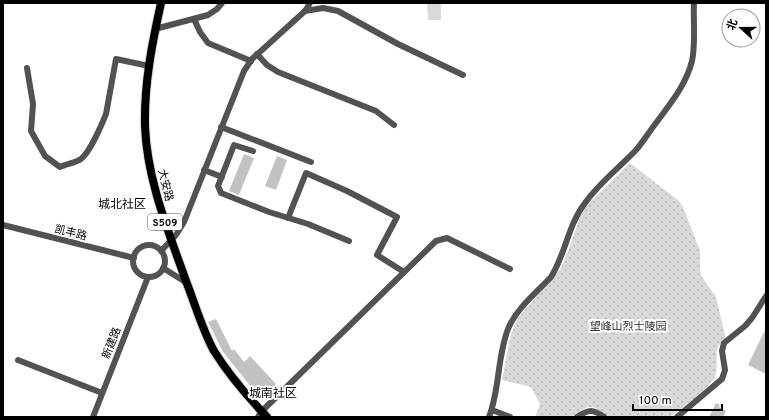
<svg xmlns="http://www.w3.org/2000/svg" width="769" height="420" viewBox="0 0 769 420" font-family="Overpass,'Noto Sans SC',sans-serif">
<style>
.grass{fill:#d9d9d9}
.park{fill:url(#park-dots)}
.building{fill:#c2c2c2}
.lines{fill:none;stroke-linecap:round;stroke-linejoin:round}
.major-casing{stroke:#dbdbdb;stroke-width:10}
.minor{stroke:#525252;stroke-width:6}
.major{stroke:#000;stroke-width:8}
.labels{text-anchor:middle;stroke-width:4;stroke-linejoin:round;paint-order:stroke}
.shield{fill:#fff;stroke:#4c4c4c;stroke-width:1}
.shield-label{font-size:10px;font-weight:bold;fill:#000}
.street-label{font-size:11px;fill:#000;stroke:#fff}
.park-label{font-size:11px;fill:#303030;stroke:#fff}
.neighbourhood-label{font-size:12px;fill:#000;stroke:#fff}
</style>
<defs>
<pattern id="park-dots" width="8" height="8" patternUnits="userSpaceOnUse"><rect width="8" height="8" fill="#d9d9d9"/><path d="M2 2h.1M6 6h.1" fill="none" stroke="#b8b8b8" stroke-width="1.8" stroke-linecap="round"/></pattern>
</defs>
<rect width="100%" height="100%" fill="#fff"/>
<polygon class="grass" points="427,3 441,3 441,20 428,20"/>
<path class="park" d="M630 163 679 201 683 207 700 251V270L702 277 716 297 725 335V339C723 342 721 343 719 345 714 352 719 367 715 377 709 388 681 409 670 417H609L595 408 591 407H588L570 417H535L540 404 531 387 502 380 511 334 518 318 561 268 569 249 580 217 587 205Z"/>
<g class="building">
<polygon points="244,154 254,158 239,195 229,191"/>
<polygon points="277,156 287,160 276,190 265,186"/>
<polygon points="216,319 232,351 234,349 244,362 250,356 276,384 260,398 223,352 208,322"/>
<polygon points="766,328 766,374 748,365"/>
<polygon points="716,403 720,405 719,407 726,411 723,417 709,417"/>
</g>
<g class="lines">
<defs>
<path id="major" d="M161 3C152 44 144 84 145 126 147 180 168 230 186 281 195 304 202 329 214 351 229 375 248 397 267 417"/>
</defs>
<use href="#major" class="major-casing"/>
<g class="minor">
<polyline points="305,11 323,8 338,11 398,44 463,75"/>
<polyline points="194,19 200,32 208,43 251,61"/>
<polyline points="155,29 208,15 217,9 222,3"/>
<polyline points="257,54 267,65 278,72 376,111 394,125"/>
<path d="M27 68 33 104 31 131 45 156 60 167C66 164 75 163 81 159 90 152 102 124 106 114L116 59 149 66"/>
<polyline points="221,127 311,162"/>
<polyline points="253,151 234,145 218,186 221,193 269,212 308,224 349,241"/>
<polyline points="204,170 222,177"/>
<polyline points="288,218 306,173 347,191 397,217 377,255 404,272"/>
<polyline points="3,225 134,258"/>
<circle cx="149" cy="261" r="16"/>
<polyline points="161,251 176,235 184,222 244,71 252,59 305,11 310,3"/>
<polyline points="163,268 187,283"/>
<polyline points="18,360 102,393"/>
<polyline points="492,410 510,417"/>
<polyline points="93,417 148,277"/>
<polyline points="258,417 262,411 436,241 447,238 510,269"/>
<path d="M489 417C500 389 497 357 508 329 516 309 536 293 551 277 566 253 568 225 585 203 599 183 619 168 636 150 643 142 649 132 656 123 670 104 686 85 692 61 696 42 693 22 694 3"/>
<path d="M577 417C589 409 593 409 604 417"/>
<polyline points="677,417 722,379 725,370 722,351 724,343 745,326 752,318 766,296"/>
</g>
<use href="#major" class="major"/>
</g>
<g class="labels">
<rect class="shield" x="148" y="214" width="34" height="16" rx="3"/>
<g class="shield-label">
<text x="165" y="226">S509</text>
</g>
<g class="street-label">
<text transform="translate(166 185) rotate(76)" y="4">大安路</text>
<text transform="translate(71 232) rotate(14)" y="4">凯丰路</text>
<text transform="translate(111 343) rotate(-69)" y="4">新建路</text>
</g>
<g class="park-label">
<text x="628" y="330">望峰山烈士陵园</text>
</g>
<g class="neighbourhood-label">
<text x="122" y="208">城北社区</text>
<text x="273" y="397">城南社区</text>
</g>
</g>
<rect width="769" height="420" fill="none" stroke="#000000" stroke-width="8"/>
<g transform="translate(741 28) rotate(291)"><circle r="19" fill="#ffffff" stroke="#999999"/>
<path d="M0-3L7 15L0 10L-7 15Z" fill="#000000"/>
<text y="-6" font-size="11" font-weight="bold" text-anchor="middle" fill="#000000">北</text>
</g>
<path d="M633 404v6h89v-6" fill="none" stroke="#000000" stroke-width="2"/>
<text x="639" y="404" font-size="12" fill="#000000" stroke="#ffffff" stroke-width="3" paint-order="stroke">100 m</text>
</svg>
